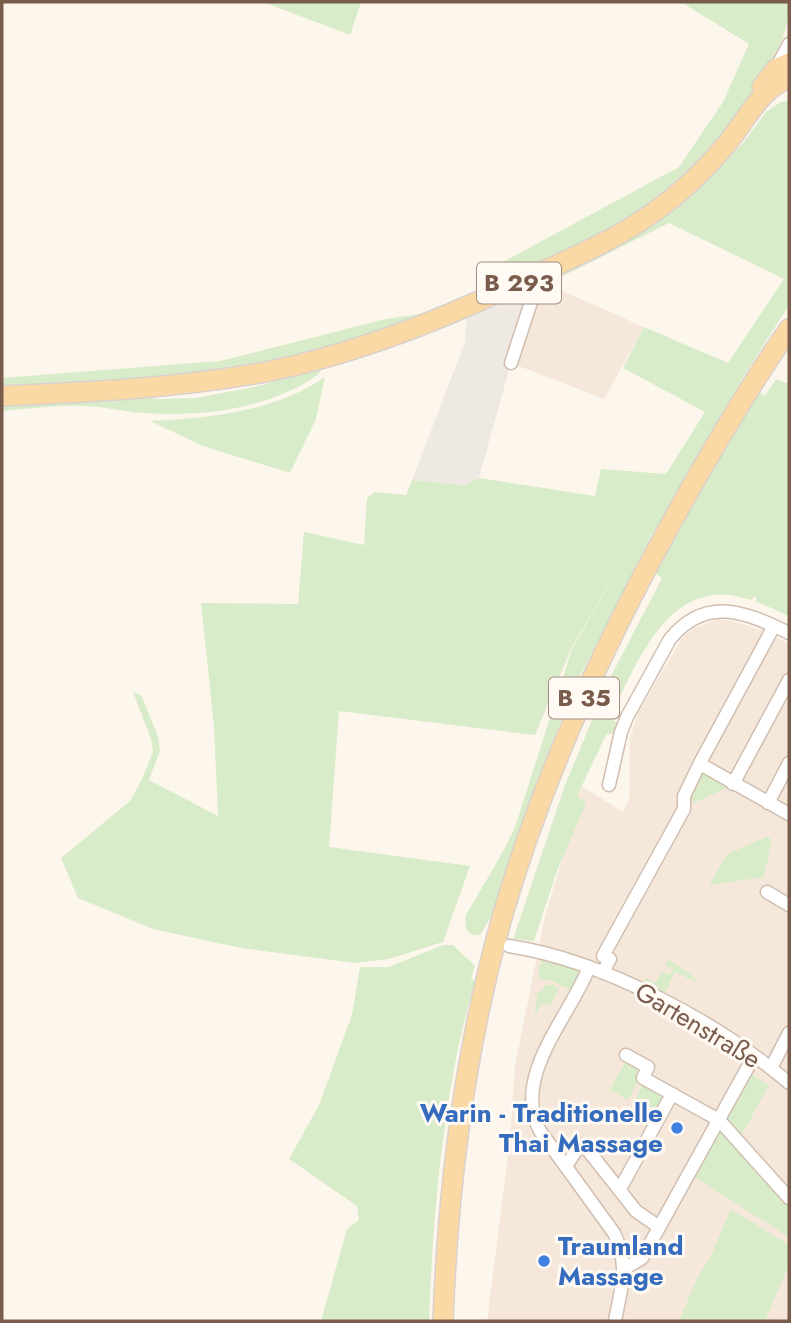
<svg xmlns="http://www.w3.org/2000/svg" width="791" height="1323" viewBox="0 0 791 1323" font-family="Jost,sans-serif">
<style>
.residential{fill:#f5e8da}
.industrial{fill:#efe9e4}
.green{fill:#d8ecc9}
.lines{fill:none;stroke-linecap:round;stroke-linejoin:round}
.street-casing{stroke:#d1beb0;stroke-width:15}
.primary-casing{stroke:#dad1cd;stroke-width:22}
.street{stroke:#fff;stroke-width:12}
.primary{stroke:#fbd9a5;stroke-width:19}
.shop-dot{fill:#3f7fe0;stroke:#fffaf3;stroke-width:2.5}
.labels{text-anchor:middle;stroke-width:6;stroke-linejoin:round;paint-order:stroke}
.shield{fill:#fffaf3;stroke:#a28b7f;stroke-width:2}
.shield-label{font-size:24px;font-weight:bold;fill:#7a5c4d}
.street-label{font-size:26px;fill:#7a5c4d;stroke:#fffaf3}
.shop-label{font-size:26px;font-weight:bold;fill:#366cbe;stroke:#fffaf3;text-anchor:end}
</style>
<rect width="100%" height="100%" fill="#fdf6ec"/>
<g class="residential">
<polygon points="549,285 644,327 604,399 511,363 535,290"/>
<polygon points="719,619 732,621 765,631 789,644 789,1321 487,1321 510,1140 515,1066 545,916 570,833 573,799 580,785 623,812 629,800 630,738 639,711 682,638 694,628"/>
</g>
<polygon class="industrial" points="527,286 535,290 511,363 479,478 464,485 412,480 465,342 467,313"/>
<g class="green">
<polygon points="263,2 361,2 350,35"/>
<path d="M681 2H789C789 37 774 56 757 85 688 199 596 239 479 292L503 262 679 167 723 102 749 44Z"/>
<path d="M789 101V305L736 389 688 478 651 536 574 688 537 781 494 912 480 935C466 937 464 926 466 915 483 885 503 855 516 824L572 649 638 534 571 649 535 735 339 711 329 847 470 866 443 942 389 959 355 963 241 948 153 929 78 898 61 858 130 801 143 777 153 752 151 739 133 692 141 695 158 736 160 751 149 780 218 816 214 726 201 603 298 604 304 532 364 545 367 498 375 492 406 495 412 480 464 485 479 478 595 496 601 469 666 474 705 412 623 368 644 327 728 363 784 279 669 223 535 290 536 281 635 232 698 189 743 143 766 112 781 102Z"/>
<polygon points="434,312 336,349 208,375 2,388 2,378 220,361 386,319"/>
<path d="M321 366 322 369 319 374C269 409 205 417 145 413 124 412 103 406 82 406 55 405 28 409 2 411V405L126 397 160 399 196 398 259 386Z"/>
<path d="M325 377 316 419 290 473 203 446 150 421C210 418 274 412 325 377Z"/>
<path d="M776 379 789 384V616L755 601 757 598 755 596 751 600C739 597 727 593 714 595 658 601 632 674 610 718L617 723 614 733 606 735 577 796 586 803 557 871 534 941 513 939 565 785 608 682 662 578 653 572 719 456 759 392 765 396Z"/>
<polygon points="704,771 726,782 727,788 694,803 689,801 687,796 700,772"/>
<polygon points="767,837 772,840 764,877 709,885 727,854"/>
<path d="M443 945H453L475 966 471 979 475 981C468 1008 460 1036 455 1064 439 1149 432 1235 429 1321H321L347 1229 359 1220 357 1206 289 1159 319 1105 352 1015 360 967H389Z"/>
<polygon points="544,957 579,971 580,978 575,990 571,990 550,980 539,979 539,967"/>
<polygon points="668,960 691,974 698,983 675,972 664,995 643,984 645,978 656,983 662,971 670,975 673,970 665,965"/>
<polygon points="544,985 553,985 559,989 550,1005 540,1005 535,1017 537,993 543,990"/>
<polygon points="627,1059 645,1068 628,1100 610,1090"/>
<polygon points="748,1072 769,1085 740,1138 723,1120"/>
<polygon points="643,1082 665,1094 655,1113 634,1103"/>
<polygon points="719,1129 789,1203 789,1237 696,1178 694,1173"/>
<polygon points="731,1209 789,1245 789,1265 765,1321 679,1321 697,1278 711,1256"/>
</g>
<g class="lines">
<defs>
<g id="street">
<polyline points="776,68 789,44"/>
<polyline points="511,363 535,290 535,275"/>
<polyline points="700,764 789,814"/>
<polyline points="733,784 789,680"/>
<path d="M609 785 621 732 627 717 670 639C706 595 746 612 789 633"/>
<polyline points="768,803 789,763"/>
<polyline points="767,892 789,905"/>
<path d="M509 946C602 960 718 1022 789 1083"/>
<path d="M589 967C570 1017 511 1076 540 1131L614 1233C630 1265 621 1288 615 1321"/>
<polyline points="603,972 610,959 603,956 684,809 684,796 701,761 774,626"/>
<polyline points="626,1055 648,1067 643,1078 719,1120 789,1198"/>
<polyline points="771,1068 789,1033"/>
<polyline points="566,1166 580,1145 587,1149 636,1211 659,1227"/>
<polyline points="620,1189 672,1094"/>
<polyline points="624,1269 642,1258 651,1242 754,1056"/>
</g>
<g id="primary">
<polyline points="762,87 776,69 789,63"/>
<path d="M2 396C90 392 178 388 265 372 356 354 442 320 524 280 561 263 599 247 633 226 667 205 699 177 725 146 745 123 759 89 789 78"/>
<path d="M443 1321C448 1184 465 1047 503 914 541 784 597 659 662 540 701 468 742 397 789 329"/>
</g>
</defs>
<use href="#street" class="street-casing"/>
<use href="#primary" class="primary-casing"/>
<use href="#street" class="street"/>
<use href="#primary" class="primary"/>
</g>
<g class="shop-dot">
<circle cx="677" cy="1128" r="7"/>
<circle cx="544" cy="1261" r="7"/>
</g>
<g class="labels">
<g class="shield">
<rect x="477" y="262.5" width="84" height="41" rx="5"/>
<rect x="549" y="677.5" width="70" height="41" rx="5"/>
</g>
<g class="shield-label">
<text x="519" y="291">B 293</text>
<text x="584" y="706">B 35</text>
</g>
<g class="street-label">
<text transform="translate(698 1025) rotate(31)" y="9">Gartenstraße</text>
</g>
<g class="shop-label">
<text x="663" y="1122">Warin - Traditionelle<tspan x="663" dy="30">Thai Massage</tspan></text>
<text x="558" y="1255" text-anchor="start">Traumland<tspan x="558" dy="30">Massage</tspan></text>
</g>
</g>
<rect width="791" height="1323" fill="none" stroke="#7a5c4d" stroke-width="7"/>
</svg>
